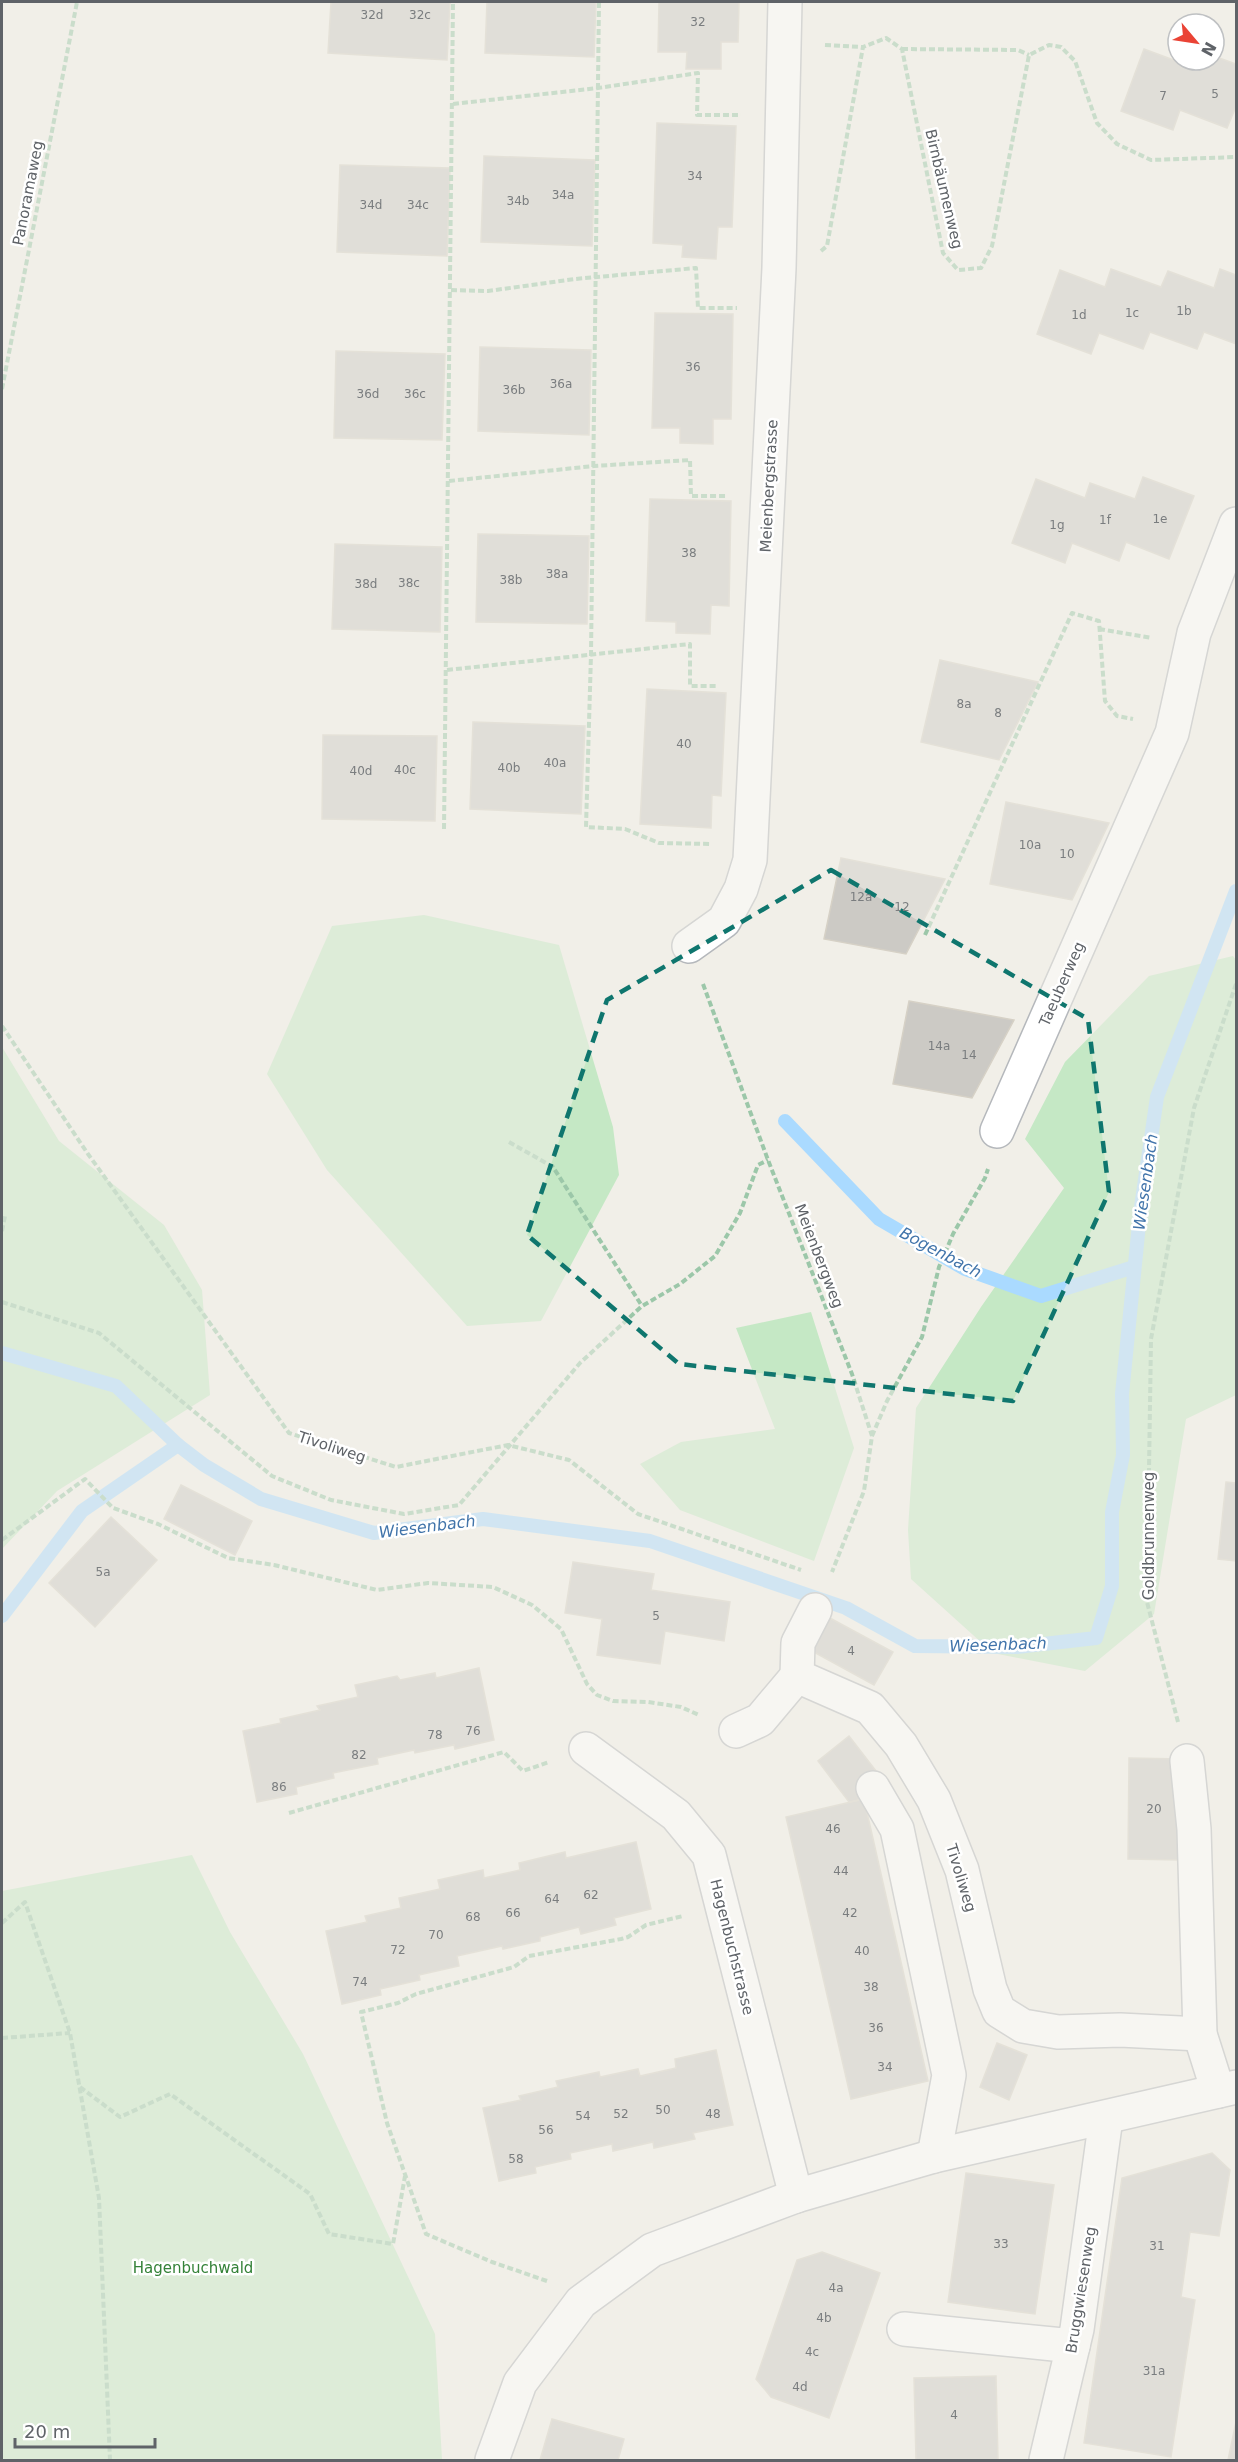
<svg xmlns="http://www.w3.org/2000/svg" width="1238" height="2462" viewBox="0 0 1238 2462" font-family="'DejaVu Sans',sans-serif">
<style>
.green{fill:#c5e8c5}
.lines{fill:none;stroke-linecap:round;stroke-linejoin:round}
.stream{stroke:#aadaff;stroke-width:14}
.building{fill:#cccac5;stroke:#d6d1c6;stroke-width:1.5}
.minor-casing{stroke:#b5b8bc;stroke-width:36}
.path{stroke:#9cc7a9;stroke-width:4;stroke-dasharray:6 3;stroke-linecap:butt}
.minor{stroke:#fff;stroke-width:33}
.marked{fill:none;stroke:#0f766e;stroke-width:4.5;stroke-dasharray:12 8;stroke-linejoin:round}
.labels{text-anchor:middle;stroke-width:5;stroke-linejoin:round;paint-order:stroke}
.number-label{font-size:12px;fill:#7a7d7f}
.street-label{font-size:15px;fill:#5f6368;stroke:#fff}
.park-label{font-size:15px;fill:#348238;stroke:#fff}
.water-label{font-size:16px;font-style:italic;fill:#4174aa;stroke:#fff}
</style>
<rect width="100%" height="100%" fill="#f1efe8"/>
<g class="green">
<polygon points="424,915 559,945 613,1127 619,1175 541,1321 467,1326 327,1170 267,1074 332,926"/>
<polygon points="1233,956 1236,960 1236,1395 1186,1419 1154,1614 1085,1671 993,1653 911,1579 908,1530 916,1408 981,1307 1064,1188 1025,1139 1065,1062 1149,976"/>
<polygon points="2,1047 59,1141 164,1225 202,1290 210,1395 57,1491 2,1549"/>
<polygon points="811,1312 854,1448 814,1561 680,1510 640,1464 681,1442 775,1429 736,1328"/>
<polygon points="192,1855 230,1932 303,2054 435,2334 442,2460 2,2460 2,1891"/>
</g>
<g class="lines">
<g class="stream">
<polyline points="785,1121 879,1219 965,1269 1041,1296 1134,1267"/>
<polyline points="2,1353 116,1386 178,1445 204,1465 261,1499 374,1533 483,1519 650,1541 846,1608 915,1646 1017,1647 1096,1638 1112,1586 1112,1512 1123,1455 1122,1394 1140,1214 1157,1097 1236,891"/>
<polyline points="2,1616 82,1511 178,1445"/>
</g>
</g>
<g class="building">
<polygon points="331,2 450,2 447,60 328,53"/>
<polygon points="487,2 596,2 594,57 485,53"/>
<polygon points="659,2 739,2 738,42 721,42 721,69 686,69 687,52 658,52"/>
<polygon points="1144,49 1195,68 1198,60 1214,60 1214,56 1236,64 1236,109 1235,109 1227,128 1180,110 1173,130 1121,111"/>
<polygon points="657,123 736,126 732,227 718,227 716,259 682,257 683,245 653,243"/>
<polygon points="484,156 595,160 592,246 481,242"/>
<polygon points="340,165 450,168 447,256 337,252"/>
<polygon points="1111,269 1161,287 1168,271 1214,288 1220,269 1236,275 1236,344 1204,332 1197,349 1150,332 1143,349 1099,333 1091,354 1037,334 1060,270 1105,287"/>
<polygon points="655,313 733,314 731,419 713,419 713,444 680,443 680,428 652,428"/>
<polygon points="480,347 591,350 589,435 478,431"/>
<polygon points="336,351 445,354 442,440 334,438"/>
<polygon points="1143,477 1194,496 1169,559 1126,542 1119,561 1072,543 1065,563 1012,543 1036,479 1085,498 1090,483 1135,499"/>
<polygon points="650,499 731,501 729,606 711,605 710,634 676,633 676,622 646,621"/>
<polygon points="478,534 589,536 587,624 476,622"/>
<polygon points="335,544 442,547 440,632 332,629"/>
<polygon points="940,660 1038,682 999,760 921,742"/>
<polygon points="647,689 726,693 721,796 712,795 711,828 640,824"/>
<polygon points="473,722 585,726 581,814 470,809"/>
<polygon points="323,735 437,736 435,821 322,819"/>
<polygon points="1006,802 1109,823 1072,900 990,884"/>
<polygon points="841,858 945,879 906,954 824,939"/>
<polygon points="909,1001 1014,1020 972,1098 893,1084"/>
<polygon points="1226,1482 1236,1483 1236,1561 1218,1559"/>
<polygon points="181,1485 252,1521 235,1555 164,1519"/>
<polygon points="111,1517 157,1560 95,1627 49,1583"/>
<polygon points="573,1562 654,1574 651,1590 730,1602 724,1641 665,1631 660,1664 597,1655 602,1619 565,1613"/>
<polygon points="828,1617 893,1652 874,1685 810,1650"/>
<polygon points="479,1668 494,1740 455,1749 454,1745 415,1753 414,1750 377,1758 378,1764 333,1773 334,1778 296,1787 297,1794 257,1802 243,1731 281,1723 280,1719 320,1710 317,1706 358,1697 355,1685 397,1676 400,1680 435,1673 436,1678"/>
<polygon points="849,1736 883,1780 864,1799 849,1802 818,1761"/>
<polygon points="1129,1758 1181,1759 1180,1860 1128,1859"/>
<polygon points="864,1799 928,2081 851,2099 786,1817"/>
<polygon points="636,1842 651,1909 614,1918 616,1925 581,1934 579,1927 540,1937 540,1941 503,1949 502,1946 457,1956 459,1966 419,1975 420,1980 380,1989 381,1995 342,2004 326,1931 367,1922 365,1916 401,1908 399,1898 440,1889 438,1880 483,1870 484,1878 520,1870 519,1863 565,1852 566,1858"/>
<polygon points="997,2043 1027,2055 1009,2100 980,2087"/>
<polygon points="716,2050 733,2125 693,2133 695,2139 654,2148 653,2142 613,2151 612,2144 570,2153 571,2159 535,2167 536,2173 499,2181 483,2108 521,2100 519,2096 558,2087 556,2081 599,2072 600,2077 638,2069 640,2076 676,2068 675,2059"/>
<polygon points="1212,2153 1230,2170 1219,2236 1190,2232 1181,2297 1195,2300 1171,2457 1084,2443 1122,2178"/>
<polygon points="966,2173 1054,2185 1035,2314 948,2302"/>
<polygon points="822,2252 880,2273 829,2418 771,2397 756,2379 797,2260"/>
<polygon points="996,2376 998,2460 916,2460 914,2378"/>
<polygon points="552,2419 624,2439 618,2460 540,2460"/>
<polygon points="1236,2422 1236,2460 1228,2460"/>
</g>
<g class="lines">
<defs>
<g id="minor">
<polyline points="689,946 724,921 741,889 750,860 779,268 785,2"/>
<polyline points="997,1131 1172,733 1194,633 1236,524"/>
<polyline points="815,1610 798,1643 797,1676 870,1708 901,1745 934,1800 962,1870 990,1989 999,2011 1023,2026 1058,2032 1120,2030 1200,2034"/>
<polyline points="736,1731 760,1720 797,1676"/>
<polyline points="586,1749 676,1815 709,1855 796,2196"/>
<polyline points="1187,1761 1194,1829 1200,2034 1218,2091"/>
<polyline points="873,1788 897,1829 949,2075 934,2156"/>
<polyline points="904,2329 1073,2346"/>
<polyline points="492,2460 520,2383 581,2302 652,2250 796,2196 934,2156 1236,2087"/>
<polyline points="1046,2460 1077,2329 1106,2118"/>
</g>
</defs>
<use href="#minor" class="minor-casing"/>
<g class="path">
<polyline points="599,2 591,654 586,827 625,829 659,843 711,844"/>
<polyline points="825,45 863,47"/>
<polyline points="902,49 1018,50 1029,55"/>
<polyline points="453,104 598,88 698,73 697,115 741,115"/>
<polyline points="821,251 827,246 863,47 886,38 902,49 943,253 958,270 981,268 992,246 1029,55 1049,45 1061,47 1075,61 1097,123 1117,144 1151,160 1236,157"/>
<polyline points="451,290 488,291 575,279 696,268 698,308 737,308"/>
<polyline points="2,389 77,2"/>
<polyline points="449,481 594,466 690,460 691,496 727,496"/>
<polyline points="1099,629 1152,638"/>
<polyline points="447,670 690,644 690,686 718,686"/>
<polyline points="444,829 453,2"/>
<polyline points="925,935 1072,613 1099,621 1105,701 1117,716 1133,719"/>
<polyline points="703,984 768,1160 852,1374 872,1436 864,1491 832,1572"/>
<polyline points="2,1026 88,1154 289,1433 396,1467 508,1445 569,1460 638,1514 801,1570"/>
<polyline points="509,1142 553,1167 642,1306"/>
<polyline points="2,1231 5,1216"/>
<polyline points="2,1302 99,1333 272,1476 331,1500 404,1514 459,1505 580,1363 642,1306 680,1284 715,1256 740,1213 758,1165 768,1160"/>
<polyline points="872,1436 887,1401 922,1337 939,1267 953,1234 985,1178 988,1169"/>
<polyline points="2,1540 85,1479 113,1508 158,1524 228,1558 274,1565 377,1590 428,1583 493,1587 532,1605 561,1629 587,1684 597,1695 613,1701 648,1702 681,1707 699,1715"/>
<polyline points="1178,1722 1147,1602 1151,1339 1194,1108 1236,984"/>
<polyline points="289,1813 504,1752 523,1771 549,1762"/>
<polyline points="2,1923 25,1902 70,2033 99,2198 110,2460"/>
<polyline points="2,2038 70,2033"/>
<polyline points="80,2087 120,2117 170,2094 310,2194 329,2234 393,2244 405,2176"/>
<polyline points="547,2281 492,2262 426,2234 387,2123 361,2012 398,2003 416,1994 514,1967 529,1956 621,1939 628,1937 646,1925 683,1916"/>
</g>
<use href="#minor" class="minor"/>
</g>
<path d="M0 0H1238V2462H0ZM831 870 1088 1019 1109 1192 1013 1401 679 1364 527 1235 607 1000Z" fill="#f1efe8" fill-opacity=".55" fill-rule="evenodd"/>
<path class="marked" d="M831 870 1088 1019 1109 1192 1013 1401 679 1364 527 1235 607 1000Z"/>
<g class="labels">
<g class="number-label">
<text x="372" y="19">32d</text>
<text x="420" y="19">32c</text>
<text x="698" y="26">32</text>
<text x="1215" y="98">5</text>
<text x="1163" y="100">7</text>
<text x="695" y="180">34</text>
<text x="563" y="199">34a</text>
<text x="518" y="205">34b</text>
<text x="371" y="209">34d</text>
<text x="418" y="209">34c</text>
<text x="1184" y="315">1b</text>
<text x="1132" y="317">1c</text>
<text x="1079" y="319">1d</text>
<text x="693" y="371">36</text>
<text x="561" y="388">36a</text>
<text x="514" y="394">36b</text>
<text x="368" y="398">36d</text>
<text x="415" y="398">36c</text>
<text x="1160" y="523">1e</text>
<text x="1105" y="524">1f</text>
<text x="1057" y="529">1g</text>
<text x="689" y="557">38</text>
<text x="557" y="578">38a</text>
<text x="511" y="584">38b</text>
<text x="409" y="587">38c</text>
<text x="366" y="588">38d</text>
<text x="964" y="708">8a</text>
<text x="998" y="717">8</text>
<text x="684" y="748">40</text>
<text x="555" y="767">40a</text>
<text x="509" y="772">40b</text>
<text x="405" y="774">40c</text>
<text x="361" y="775">40d</text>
<text x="1030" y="849">10a</text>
<text x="1067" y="858">10</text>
<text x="861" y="901">12a</text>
<text x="902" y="911">12</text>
<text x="939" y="1050">14a</text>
<text x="969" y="1059">14</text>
<text x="103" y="1576">5a</text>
<text x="656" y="1620">5</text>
<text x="851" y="1655">4</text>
<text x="473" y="1735">76</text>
<text x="435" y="1739">78</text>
<text x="359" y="1759">82</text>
<text x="279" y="1791">86</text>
<text x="1154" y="1813">20</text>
<text x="833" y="1833">46</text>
<text x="841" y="1875">44</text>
<text x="591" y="1899">62</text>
<text x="552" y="1903">64</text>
<text x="513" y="1917">66</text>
<text x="850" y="1917">42</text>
<text x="473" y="1921">68</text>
<text x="436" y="1939">70</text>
<text x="398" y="1954">72</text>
<text x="862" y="1955">40</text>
<text x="360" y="1986">74</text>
<text x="871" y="1991">38</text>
<text x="876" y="2032">36</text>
<text x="885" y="2071">34</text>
<text x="663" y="2114">50</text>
<text x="621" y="2118">52</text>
<text x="713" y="2118">48</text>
<text x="583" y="2120">54</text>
<text x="546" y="2134">56</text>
<text x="516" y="2163">58</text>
<text x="1001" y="2248">33</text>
<text x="1157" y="2250">31</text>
<text x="836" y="2292">4a</text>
<text x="824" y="2322">4b</text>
<text x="812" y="2356">4c</text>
<text x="1154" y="2375">31a</text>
<text x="800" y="2391">4d</text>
<text x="954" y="2419">4</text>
</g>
<g class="street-label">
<text transform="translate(944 189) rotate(77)" y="5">Birnbäumenweg</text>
<text transform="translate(28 193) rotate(-79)" y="5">Panoramaweg</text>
<text transform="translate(769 486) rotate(-87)" y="5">Meienbergstrasse</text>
<text transform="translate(1062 984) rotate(-66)" y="5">Taeuberweg</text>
<text transform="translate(819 1256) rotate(69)" y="5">Meienbergweg</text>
<text transform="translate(332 1447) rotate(18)" y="5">Tivoliweg</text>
<text transform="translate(1149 1536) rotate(-90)" y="5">Goldbrunnenweg</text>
<text transform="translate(961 1878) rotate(73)" y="5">Tivoliweg</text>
<text transform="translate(732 1947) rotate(76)" y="5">Hagenbuchstrasse</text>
<text transform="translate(1081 2290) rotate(-81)" y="5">Bruggwiesenweg</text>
</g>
<g class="park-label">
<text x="193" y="2273">Hagenbuchwald</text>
</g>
<g class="water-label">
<text transform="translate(1145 1182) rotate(-82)" y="6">Wiesenbach</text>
<text transform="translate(941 1252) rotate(28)" y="6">Bogenbach</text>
<text transform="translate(427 1526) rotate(-7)" y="6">Wiesenbach</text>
<text transform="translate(998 1644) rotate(-2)" y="6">Wiesenbach</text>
</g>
</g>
<rect width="1238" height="2462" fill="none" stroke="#5f6368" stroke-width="6"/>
<g transform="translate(1196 42) rotate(119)"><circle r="28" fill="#ffffff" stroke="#bfc1c3" stroke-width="1.5"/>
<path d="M0-4.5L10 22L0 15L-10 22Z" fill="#ea4335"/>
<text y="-9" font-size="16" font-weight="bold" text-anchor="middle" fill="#5f6368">N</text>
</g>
<path d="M15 2438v9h140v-9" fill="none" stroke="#5f6368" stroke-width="3"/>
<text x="24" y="2438" font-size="18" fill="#5f6368" stroke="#ffffff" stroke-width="4.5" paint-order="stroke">20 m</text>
</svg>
